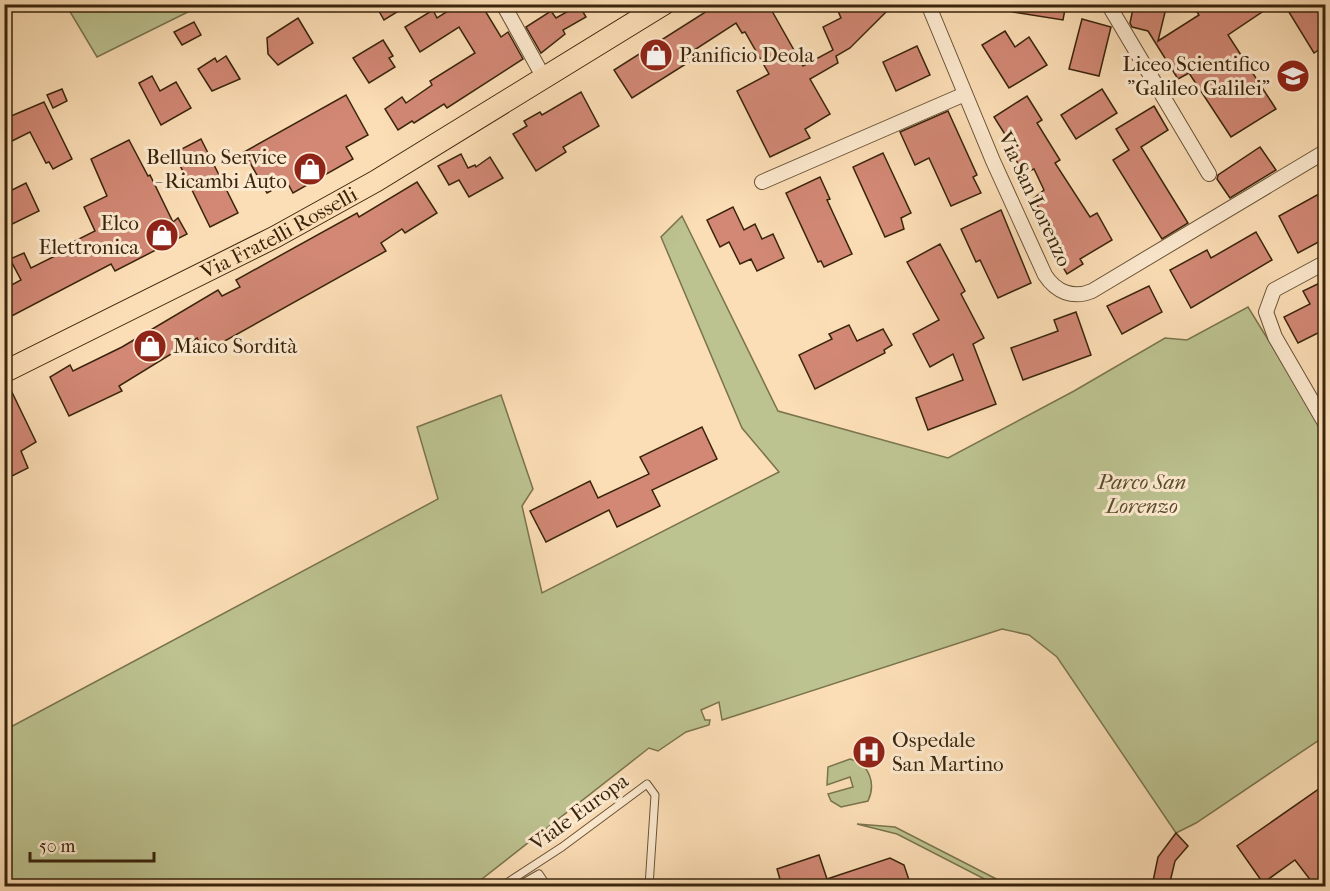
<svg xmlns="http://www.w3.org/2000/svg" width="1330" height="891" viewBox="0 0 1330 891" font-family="'IM FELL French Canon',serif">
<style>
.green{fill:#bcc290;stroke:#7a744e;stroke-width:1.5}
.building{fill:#d28875;stroke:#39250c;stroke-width:1.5}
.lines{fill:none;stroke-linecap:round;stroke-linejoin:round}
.service-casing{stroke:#6a5336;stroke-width:9}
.minor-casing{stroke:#6a5336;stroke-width:16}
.primary-casing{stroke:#39250c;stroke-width:23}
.service{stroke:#fdead0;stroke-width:7}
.minor{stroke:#fdead0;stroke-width:14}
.primary{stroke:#fcdeb6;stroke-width:21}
.labels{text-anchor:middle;stroke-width:6;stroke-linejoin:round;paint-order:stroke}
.poi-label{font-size:21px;fill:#39250c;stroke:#fdead0;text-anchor:start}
.street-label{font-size:21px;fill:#39250c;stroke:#fdead0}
.park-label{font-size:21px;font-style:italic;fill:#5a4c2d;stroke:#fdead0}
</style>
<rect width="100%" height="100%" fill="#fcdeb6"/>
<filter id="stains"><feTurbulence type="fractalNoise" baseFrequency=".00333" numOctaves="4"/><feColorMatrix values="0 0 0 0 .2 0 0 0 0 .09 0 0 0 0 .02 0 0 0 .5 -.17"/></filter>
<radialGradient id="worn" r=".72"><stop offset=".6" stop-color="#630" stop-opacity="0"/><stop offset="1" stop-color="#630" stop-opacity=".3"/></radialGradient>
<g class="green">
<polygon points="66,5 202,5 97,57"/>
<polygon points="682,216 778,411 948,458 1074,391 1165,338 1187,340 1248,307 1325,432 1325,736 1196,823 1176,833 1057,657 1029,635 1002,629 722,720 719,702 701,710 705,720 710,720 709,725 686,732 658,751 649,748 473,886 5,886 5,730 438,499 417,427 501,395 533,489 522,506 542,593 779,472 742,428 661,237"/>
<path d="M850 759C870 764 876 784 868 801L841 807 831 801 828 794 853 787 850 777 827 785 828 767Z"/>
<polygon points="857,824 895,827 1010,886 998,886 897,834"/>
</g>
<g class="building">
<polygon points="375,4 410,4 384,20"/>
<polygon points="459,4 481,4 501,37 508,32 523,59 447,108 444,104 414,123 412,121 398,130 385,109 402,97 406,103 432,85 430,81 475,53 459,27 420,52 405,27 433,10 437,18"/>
<polygon points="718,4 768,4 803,66 833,50 823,27 841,18 835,4 894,4 850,48 836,56 838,63 810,79 830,114 805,129 810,138 770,157 737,91 769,74 745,32 742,33 736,23 685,56 689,62 632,98 614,70"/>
<polygon points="1013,4 1066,4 1063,20 1013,12"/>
<polygon points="1134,4 1167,4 1158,41 1199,15 1192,4 1274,4 1228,35 1276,109 1231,137 1189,73 1178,79 1148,31 1132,27 1130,23"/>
<polygon points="1284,4 1326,4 1326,45 1314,53"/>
<polygon points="579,5 586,17 563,30 565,34 541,53 526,27 551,11 556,18"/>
<polygon points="298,18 313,43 278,65 268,54 267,38"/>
<polygon points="1082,19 1111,27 1099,76 1069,69"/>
<polygon points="194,22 201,35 182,45 174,32"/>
<polygon points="1005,31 1015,47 1029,37 1047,65 1009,88 982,45"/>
<polygon points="383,40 393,56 389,58 395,67 369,83 353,58"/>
<polygon points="917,46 930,75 896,91 883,62"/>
<polygon points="226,56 240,79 212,91 198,69 215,58 217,62"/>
<polygon points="152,76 160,91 176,82 191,108 161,125 139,83"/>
<polygon points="62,89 67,101 53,108 47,95"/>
<polygon points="1102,89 1117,113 1076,139 1061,115"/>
<polygon points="581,92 599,126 563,147 566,152 536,171 513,134 527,126 524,121 540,112 542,115"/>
<polygon points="346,95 368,135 346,147 353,159 293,193 287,182 267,193 244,152"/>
<polygon points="1027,96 1042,120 1037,123 1060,160 1055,163 1090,217 1097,213 1112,240 1080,259 1083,264 1067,274 1048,242 1057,236 1033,199 1044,190 1034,169 1024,173 1014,157 1018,155 994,117"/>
<polygon points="44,102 72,159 53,169 49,162 46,163 30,132 4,145 4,119"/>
<polygon points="1154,106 1168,130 1141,147 1188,223 1162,239 1113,160 1129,150 1116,129"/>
<polygon points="948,111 977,175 973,177 981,193 951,206 929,158 915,165 900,132"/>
<polygon points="201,139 238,213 210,227 174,153"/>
<polygon points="129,140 148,176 150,175 173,222 178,218 187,234 115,271 111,264 4,320 4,289 21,280 10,259 24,253 31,268 65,251 63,247 95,231 84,207 107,196 91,159"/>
<polygon points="1260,147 1276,170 1230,198 1217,179 1218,175"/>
<polygon points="883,153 911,213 901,218 904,229 885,237 853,167"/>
<polygon points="461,154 468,168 475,165 476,167 490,157 503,178 469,197 459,180 449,185 438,166"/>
<polygon points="820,177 830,199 827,200 852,254 824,267 821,261 818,262 786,193"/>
<polygon points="417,182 437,213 405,233 402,229 381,243 386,251 205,352 197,338 119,386 122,391 69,416 50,377 70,365 73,371 122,347 218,290 222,296 240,287 236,280 357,213 359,217"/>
<polygon points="26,183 39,211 4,228 4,194"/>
<polygon points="1326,190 1326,238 1298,253 1279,216"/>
<polygon points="733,207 744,230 755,224 762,239 773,234 784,258 757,271 751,259 740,264 729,242 720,247 707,220"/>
<polygon points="1001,210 1031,283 998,298 980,260 976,262 961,229"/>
<polygon points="1256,232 1272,260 1191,308 1170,270 1207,250 1211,258"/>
<polygon points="940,244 965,291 961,294 984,338 973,344 996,404 928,430 916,398 963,380 953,354 930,367 913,334 939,320 907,262"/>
<polygon points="1326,280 1326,329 1298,343 1284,317 1310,304 1303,291"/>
<polygon points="1149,286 1162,312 1122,334 1107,306"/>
<polygon points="1076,312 1091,355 1023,380 1011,348 1058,331 1054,320"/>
<polygon points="849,325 857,341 883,329 892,345 884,350 885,353 815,389 799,355 832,339 829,334"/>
<polygon points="8,384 36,442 21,451 28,468 4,480 4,385"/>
<polygon points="702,427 717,459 652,490 660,506 617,527 609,510 546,542 530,511 590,481 598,498 649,474 640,457"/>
<polygon points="1326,784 1326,886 1315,886 1295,860 1263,883 1237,846"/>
<polygon points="1176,833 1188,846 1175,861 1169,886 1152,886 1158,857"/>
<polygon points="819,855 827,879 890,858 904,865 911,886 782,886 777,869"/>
</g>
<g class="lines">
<defs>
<g id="service">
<polyline points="502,886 562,847 647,784 655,795 649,886"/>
<polyline points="518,886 539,874 547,886"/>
</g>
<g id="minor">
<polyline points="503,4 544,78"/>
<path d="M928 4 993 161 1045 275C1056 292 1073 299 1092 291L1326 151"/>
<polyline points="1108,4 1209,174"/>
<polyline points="762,182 965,94"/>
<polyline points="1326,262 1274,290 1266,312 1275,337 1326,425"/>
</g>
<g id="primary">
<path id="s1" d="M4 372 275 237 376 181 664 4"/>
</g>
</defs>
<use href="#service" class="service-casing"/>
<use href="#minor" class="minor-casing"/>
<use href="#primary" class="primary-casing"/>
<use href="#service" class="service"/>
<use href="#minor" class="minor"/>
<use href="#primary" class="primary"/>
</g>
<defs>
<symbol id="shop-disc" viewBox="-11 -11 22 22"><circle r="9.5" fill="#8f2418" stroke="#fdead0"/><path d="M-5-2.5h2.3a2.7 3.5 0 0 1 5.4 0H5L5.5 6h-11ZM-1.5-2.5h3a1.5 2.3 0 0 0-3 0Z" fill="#fff"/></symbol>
<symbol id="school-disc" viewBox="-11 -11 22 22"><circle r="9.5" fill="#8f2418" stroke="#fdead0"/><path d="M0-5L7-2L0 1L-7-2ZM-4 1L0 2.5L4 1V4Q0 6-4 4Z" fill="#fff"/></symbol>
<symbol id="hospital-disc" viewBox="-11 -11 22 22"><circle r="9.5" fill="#8f2418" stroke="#fdead0"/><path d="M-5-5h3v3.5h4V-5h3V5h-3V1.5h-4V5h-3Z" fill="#fff"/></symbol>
</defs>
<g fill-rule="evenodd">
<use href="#shop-disc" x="637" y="36" width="38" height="38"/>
<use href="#school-disc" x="1274" y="57" width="38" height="38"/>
<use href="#shop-disc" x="291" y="150" width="38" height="38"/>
<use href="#shop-disc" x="143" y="216" width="38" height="38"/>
<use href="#shop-disc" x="131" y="327" width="38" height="38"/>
<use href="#hospital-disc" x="850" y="733" width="38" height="38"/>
</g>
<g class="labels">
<g class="poi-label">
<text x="679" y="62">Panificio Deola</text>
<text x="1270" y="71" text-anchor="end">Liceo Scientifico<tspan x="1270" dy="24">"Galileo Galilei"</tspan></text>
<text x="287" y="164" text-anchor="end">Belluno Service<tspan x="287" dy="24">- Ricambi Auto</tspan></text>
<text x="139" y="230" text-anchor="end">Elco<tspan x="139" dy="24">Elettronica</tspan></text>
<text x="173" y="353">Maico Sordità</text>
<text x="892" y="747">Ospedale<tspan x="892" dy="24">San Martino</tspan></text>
</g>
<g class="street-label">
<text transform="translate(1035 199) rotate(65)" y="7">Via San Lorenzo</text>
<text dy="7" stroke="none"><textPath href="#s1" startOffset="308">Via Fratelli Rosselli</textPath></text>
<text transform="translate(579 812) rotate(-36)" y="7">Viale Europa</text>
</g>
<g class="park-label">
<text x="1142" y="489">Parco San<tspan x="1142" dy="24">Lorenzo</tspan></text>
</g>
</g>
<rect width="1330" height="891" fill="none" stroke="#fcdeb6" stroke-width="24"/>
<rect x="6" y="6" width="1318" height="879" fill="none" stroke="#39250c" stroke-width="3"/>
<rect x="12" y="12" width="1306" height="867" fill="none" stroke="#39250c" stroke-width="1.5"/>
<path d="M30 852v9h124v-9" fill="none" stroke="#39250c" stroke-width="3"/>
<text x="39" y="852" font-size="18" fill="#39250c" stroke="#fdead0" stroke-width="4.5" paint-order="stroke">50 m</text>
<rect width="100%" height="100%" filter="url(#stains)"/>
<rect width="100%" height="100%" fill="url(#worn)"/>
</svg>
